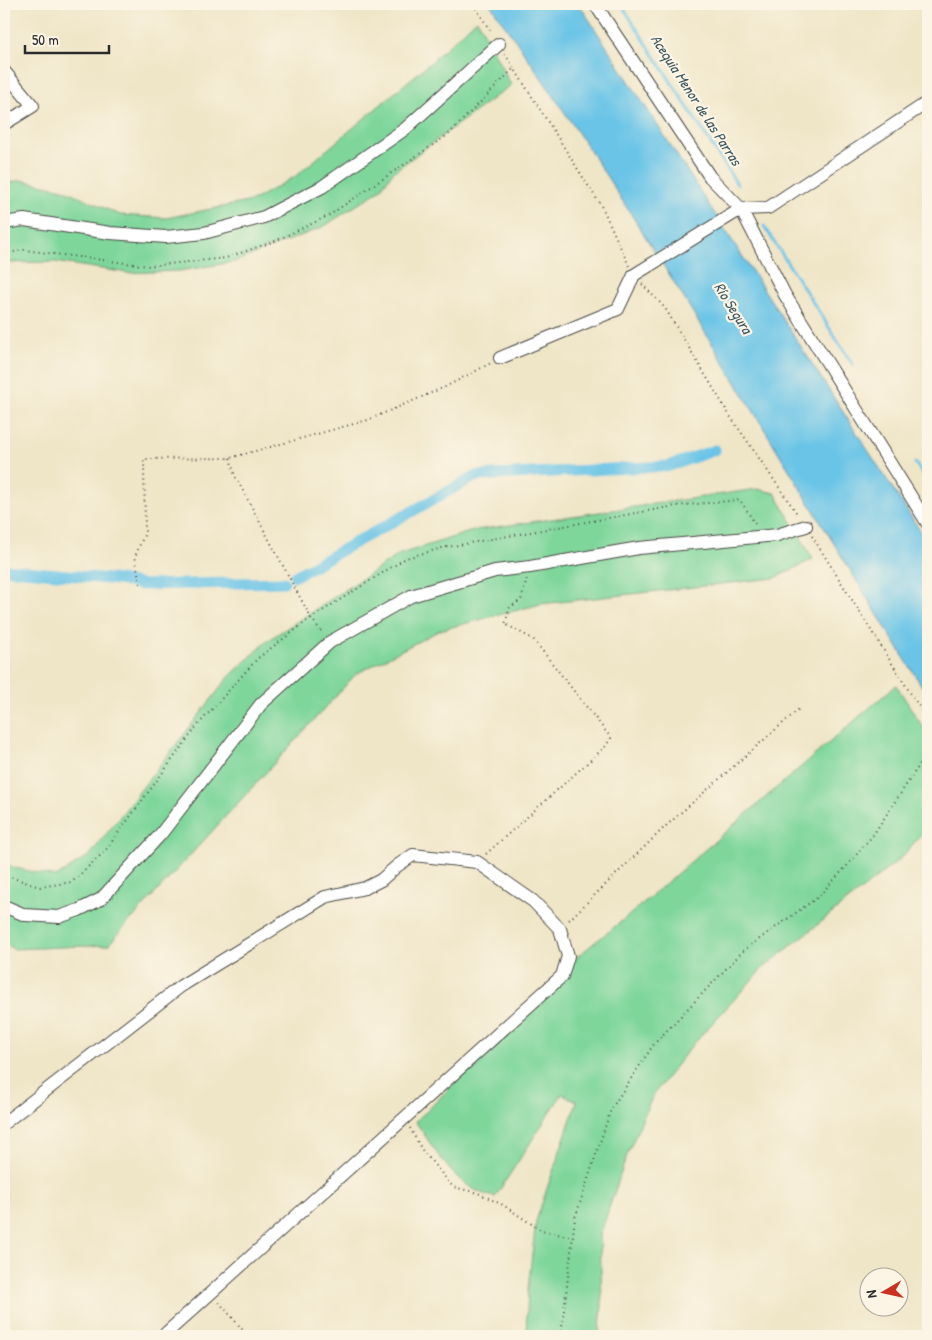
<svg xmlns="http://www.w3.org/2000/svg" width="932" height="1340" viewBox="0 0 932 1340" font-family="'Patrick Hand',sans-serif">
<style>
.green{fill:#7ed69b;stroke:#548063}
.water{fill:#6ac4e7;stroke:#4a7889}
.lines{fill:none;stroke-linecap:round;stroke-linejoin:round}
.stream{stroke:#6ac4e7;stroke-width:3}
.canal{stroke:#6ac4e7;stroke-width:11}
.minor-casing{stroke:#484742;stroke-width:14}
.path{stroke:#484742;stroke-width:2;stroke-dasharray:1 4;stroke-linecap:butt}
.minor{stroke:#fff;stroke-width:12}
.labels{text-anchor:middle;stroke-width:4.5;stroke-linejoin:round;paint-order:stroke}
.water-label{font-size:15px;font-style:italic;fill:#3e5963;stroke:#fcf5e5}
</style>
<rect width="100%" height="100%" fill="#fcf5e5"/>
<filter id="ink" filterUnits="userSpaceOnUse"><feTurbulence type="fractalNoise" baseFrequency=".02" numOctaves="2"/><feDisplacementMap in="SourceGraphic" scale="10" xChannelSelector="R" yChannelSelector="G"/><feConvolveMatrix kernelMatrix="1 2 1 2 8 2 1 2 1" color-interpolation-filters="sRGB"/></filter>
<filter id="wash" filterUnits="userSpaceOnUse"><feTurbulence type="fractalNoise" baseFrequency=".0096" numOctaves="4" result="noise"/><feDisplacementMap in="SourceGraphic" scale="20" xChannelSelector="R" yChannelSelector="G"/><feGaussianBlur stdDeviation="1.12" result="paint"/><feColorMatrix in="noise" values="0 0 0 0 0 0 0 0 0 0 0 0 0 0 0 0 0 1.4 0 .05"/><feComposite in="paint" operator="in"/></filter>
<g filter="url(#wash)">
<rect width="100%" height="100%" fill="#efe5c7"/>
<g class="green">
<polygon points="477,19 511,85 393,172 380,190 323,227 234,262 179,271 128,273 55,262 4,263 4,184 21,180 63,189 120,215 166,218 252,201 296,176 431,62"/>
<polygon points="757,489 775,493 813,559 775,578 541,604 440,630 356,674 108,945 14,949 4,944 4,857 11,867 56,877 90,855 228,678 267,641 400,554 476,530"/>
<path d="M896 685 928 735V827L900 859 762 969 693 1044 653 1095 627 1155 600 1235 602 1306 599 1336H526L528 1288 536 1221 577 1101 562 1094 495 1197C455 1189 437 1152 415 1121L426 1112 579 955 628 916Z"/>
</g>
<path class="water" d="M490 4H579L928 543V696C783 465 648 226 490 4Z"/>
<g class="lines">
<g class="stream">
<polyline points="621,4 737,184"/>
<polyline points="764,226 853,365"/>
<polyline points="915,463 928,481"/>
</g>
<g class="canal">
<polyline points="4,569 119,580 143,585 284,582"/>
<polyline points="295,576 476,476 669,466 715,450"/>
</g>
</g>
</g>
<g filter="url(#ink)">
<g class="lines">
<defs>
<g id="minor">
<polyline points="595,4 710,177 741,209 785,295 928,524"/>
<polyline points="4,71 33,106 4,124"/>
<polyline points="4,223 24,220 110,233 166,237 204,233 264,217 322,187 405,129 499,44"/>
<polyline points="500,358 618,309 634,275 741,209 768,208 928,102"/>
<polyline points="4,906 25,915 59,917 79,910 101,899 160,835 261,704 330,642 411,596 495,571 530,567 639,548 777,535 806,526"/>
<polyline points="4,1123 181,986 325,897 365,888 381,880 397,866 413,855 477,862 533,901 560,929 568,956 562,976 163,1336"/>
</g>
</defs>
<use href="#minor" class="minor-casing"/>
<g class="path">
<polyline points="473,4 492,33"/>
<polyline points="505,54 603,209 629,266"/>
<polyline points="4,254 24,250 149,266 226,258 275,241 328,216 449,134 514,68"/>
<polyline points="642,284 665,308 730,416 798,515"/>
<polyline points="230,458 235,476 311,618 322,632"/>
<polyline points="812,536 928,721"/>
<polyline points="140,584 135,556 145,533 144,459 230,458 368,420 445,387 491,363"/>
<polyline points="486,854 605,747 611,738 533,639 505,624 510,607 521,600 527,579"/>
<polyline points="4,871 8,876 39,887 72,882 105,851 197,726 258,658 311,618 406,558 442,548 675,506 740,500 756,525"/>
<polyline points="569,920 667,825 799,709"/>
<polyline points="410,1128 422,1150 453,1187 478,1193 503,1205 542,1231 573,1237"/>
<polyline points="219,1302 248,1336"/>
<polyline points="561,1336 575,1218 611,1109 654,1044 744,950 818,897 846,867 873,835 928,752"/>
</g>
<use href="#minor" class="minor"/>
</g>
</g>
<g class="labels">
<g class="water-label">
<text transform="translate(696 100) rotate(57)" y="5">Acequia Menor de las Parras</text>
<text transform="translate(733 308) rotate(58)" y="5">Río Segura</text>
</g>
</g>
<rect width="932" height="1340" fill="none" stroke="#fcf5e5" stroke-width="20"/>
<g transform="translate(884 1292) rotate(261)"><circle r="24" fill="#fcf5e5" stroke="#a8a49b"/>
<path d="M0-4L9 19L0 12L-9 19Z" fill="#c8321e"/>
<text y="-8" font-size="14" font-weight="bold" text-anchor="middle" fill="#2b2b2b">N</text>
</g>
<path d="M25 45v8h84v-8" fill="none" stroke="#2b2b2b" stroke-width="2.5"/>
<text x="32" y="45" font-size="15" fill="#2b2b2b" stroke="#fcf5e5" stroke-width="4" paint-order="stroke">50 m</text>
</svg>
